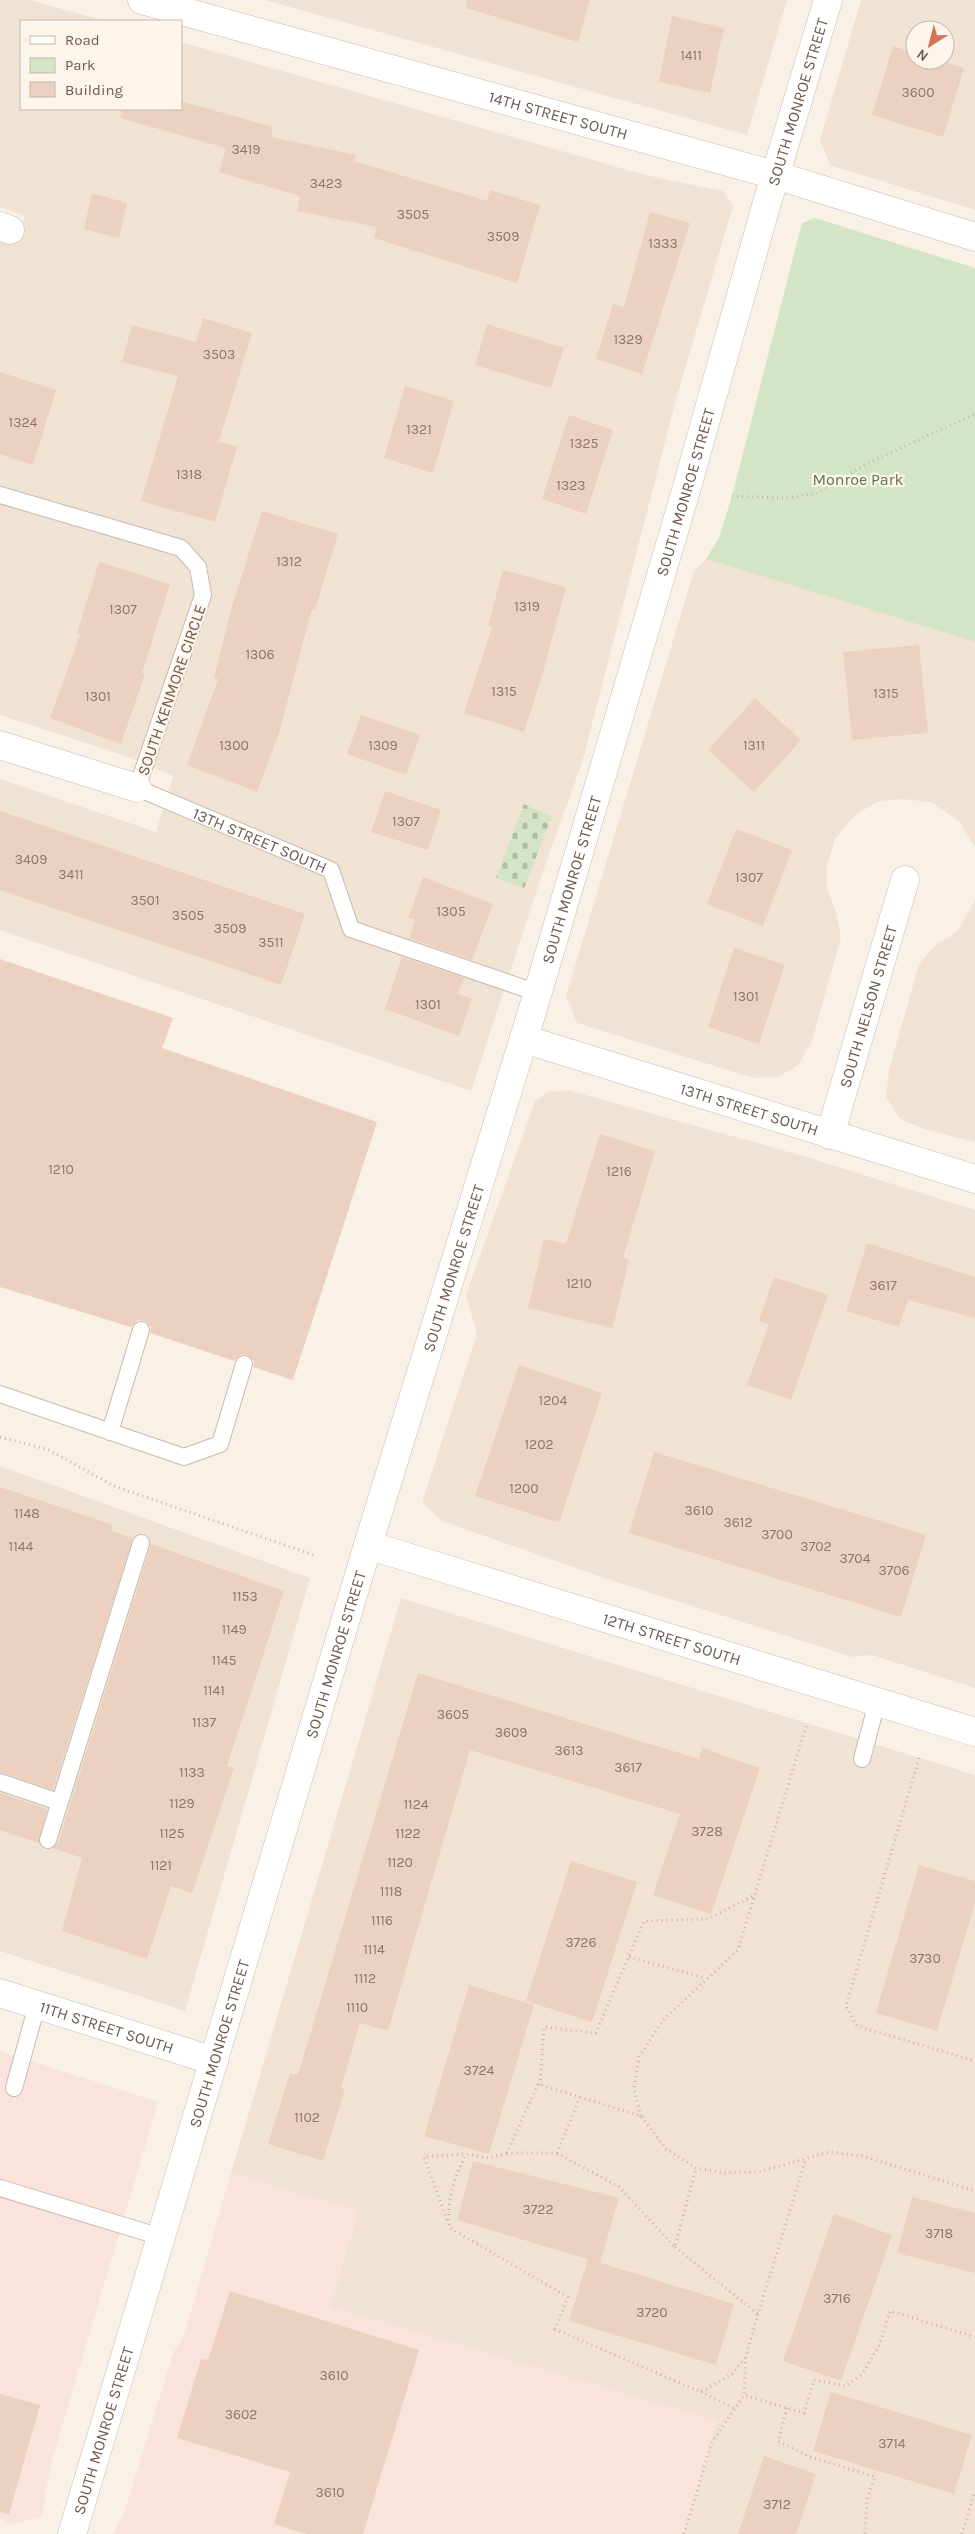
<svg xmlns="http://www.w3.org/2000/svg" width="975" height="2534" viewBox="0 0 975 2534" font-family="Karla,sans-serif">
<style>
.residential{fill:#f0e3d4;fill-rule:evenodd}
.commercial{fill:#f9e3da}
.cemetery{fill:url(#cemetery-stones)}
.park{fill:#d3e5c5}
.building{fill:#ecd1c0}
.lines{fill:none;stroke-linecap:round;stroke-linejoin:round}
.service-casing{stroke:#c9b9ad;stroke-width:18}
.minor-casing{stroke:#c9b9ad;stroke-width:29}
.path{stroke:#d0b4a3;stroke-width:3;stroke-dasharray:1 4;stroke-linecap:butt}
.service{stroke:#fff;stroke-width:16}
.minor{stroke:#fff;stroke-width:28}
.labels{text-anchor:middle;stroke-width:4.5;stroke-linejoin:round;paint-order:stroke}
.number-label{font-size:14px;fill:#8e776a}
.street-label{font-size:16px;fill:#6f594d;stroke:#fdf5eb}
.park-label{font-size:16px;fill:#587a4a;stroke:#fdf5eb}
</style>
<defs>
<pattern id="cemetery-stones" width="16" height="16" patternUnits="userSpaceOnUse" patternTransform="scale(1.25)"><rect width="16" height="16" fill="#d3e5c5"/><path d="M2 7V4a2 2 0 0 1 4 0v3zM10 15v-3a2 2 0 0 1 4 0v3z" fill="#afbda2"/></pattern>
</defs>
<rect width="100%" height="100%" fill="#f9f1e5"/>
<g class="residential">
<polygon points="0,0 29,0 106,21 21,21 21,109 181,109 181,42 645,175 723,191 733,206 677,396 582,763 543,871 471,1091 0,930 0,779 156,832 173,776 123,755 0,715 0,239 14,243 25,216 0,207"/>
<polygon points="265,0 787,0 747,135"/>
<path d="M861 0H975V210L830 165 820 140ZM915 30H945V60H915Z"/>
<polygon points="706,559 975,642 975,847 959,821 931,802 902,799 876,802 853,817 835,839 827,865 827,888 836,912 841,937 812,1041 798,1065 778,1077 753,1078 577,1023 566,996 694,571"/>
<polygon points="975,900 975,1142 924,1129 900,1119 886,1097 889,1070 919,964 933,948 958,930"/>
<polygon points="568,1090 810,1158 975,1210 975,1688 872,1655 853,1657 604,1578 442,1521 422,1502 477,1334 466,1295 535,1101 548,1092"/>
<polygon points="0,1466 310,1578 185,2011 0,1951"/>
<polygon points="401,1598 975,1775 975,2534 684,2534 717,2421 330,2307 358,2211 231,2173"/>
</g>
<g class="commercial">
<polygon points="0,2051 158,2102 50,2467 42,2517 13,2524 0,2519"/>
<polygon points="231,2173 359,2211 330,2307 717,2421 684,2534 113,2534 124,2513 173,2353 184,2336"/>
</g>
<polygon class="cemetery" points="524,804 552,816 524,888 496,878"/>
<polygon class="park" points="815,218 975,268 975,642 706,559 719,538 732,496 802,223"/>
<g class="building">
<polygon points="467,0 590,0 578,42 466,8"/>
<polygon points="672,16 724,28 710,93 659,82"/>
<polygon points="893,46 915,53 915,60 939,60 964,68 943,137 872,115"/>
<polygon points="181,101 273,127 271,137 356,155 354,161 487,201 490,190 540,205 517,283 374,238 377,227 297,211 300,196 219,172 226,148 120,118 122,109 181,109"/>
<polygon points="92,193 127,203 119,238 84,229"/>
<polygon points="650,212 690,223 642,374 596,359 613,304 624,307"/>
<polygon points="203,318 252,333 219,441 237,447 215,522 141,501 178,376 122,362 132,325 196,342"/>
<polygon points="487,324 564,348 551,388 475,365"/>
<polygon points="0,372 56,390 33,465 0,454"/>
<polygon points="405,386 454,401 433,473 384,458"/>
<polygon points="569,415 613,430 586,514 542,499"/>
<polygon points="262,511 338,534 315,610 312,609 279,733 257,792 187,765 218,679 214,678 231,610"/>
<polygon points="99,562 170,584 142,673 145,674 121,744 50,718 80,635 77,633"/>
<polygon points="503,570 566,587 542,676 524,732 464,713 492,627 488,626"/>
<polygon points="919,645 928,733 852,740 843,652"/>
<polygon points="755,698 801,740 754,792 708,750"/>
<polygon points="361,715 420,735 406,775 347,754"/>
<polygon points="385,791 441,810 428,850 371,832"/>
<polygon points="0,811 305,914 281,985 0,890"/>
<polygon points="736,829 792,850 763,926 707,904"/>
<polygon points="423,877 493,904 472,960 409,938 415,920 408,918"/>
<polygon points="734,948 785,965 759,1044 708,1027"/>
<polygon points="402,957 464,978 458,994 472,999 459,1036 385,1009"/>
<polygon points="0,959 173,1018 162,1048 377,1122 293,1380 253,1367 254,1361 247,1355 241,1354 234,1361 150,1333 151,1327 144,1321 138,1320 131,1327 0,1287"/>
<polygon points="600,1134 655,1151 623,1258 629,1259 613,1328 528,1308 544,1239 566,1244"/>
<polygon points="867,1243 975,1277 975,1318 908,1300 899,1327 846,1311"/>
<polygon points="774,1277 828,1295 791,1400 747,1385 769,1324 759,1321"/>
<polygon points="519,1365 602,1393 559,1523 475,1496"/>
<polygon points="654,1452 926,1535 901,1617 629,1533"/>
<polygon points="0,1487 113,1525 111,1531 133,1538 53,1790 0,1772"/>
<polygon points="151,1544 284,1591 227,1766 234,1768 192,1893 171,1886 147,1959 62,1931 82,1858 53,1848 58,1843"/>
<polygon points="418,1673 699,1759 702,1748 760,1768 711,1914 653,1895 680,1814 470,1750 388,2031 360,2023 341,2088 345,2089 323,2161 268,2144 290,2073 298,2075"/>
<polygon points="0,1793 47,1809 39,1843 0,1830"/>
<polygon points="571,1861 637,1882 592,2022 526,2001"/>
<polygon points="919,1865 975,1881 975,1903 937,2031 876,2013"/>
<polygon points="469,1985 534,2005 489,2154 424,2136"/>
<polygon points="473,2161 619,2198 600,2263 457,2220"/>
<polygon points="912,2197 975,2213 975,2273 897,2253"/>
<polygon points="834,2214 892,2235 841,2381 783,2361"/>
<polygon points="588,2259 734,2304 716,2365 569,2321"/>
<polygon points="230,2291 419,2350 363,2534 307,2534 274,2524 290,2472 177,2438 201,2359 208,2360"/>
<polygon points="831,2392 972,2435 954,2494 813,2451"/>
<polygon points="0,2394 40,2405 9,2514 0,2512"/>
<polygon points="764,2456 816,2474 796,2534 738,2534"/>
</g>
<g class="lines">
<defs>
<g id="service">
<path id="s1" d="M0 495 181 548 198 567 203 595 137 788 331 870 351 929 538 993"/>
<polyline points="0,1394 184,1457 220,1444 244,1364"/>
<polyline points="110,1432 141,1330"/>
<polyline points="862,1759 877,1702"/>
<polyline points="0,1782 59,1802"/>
<polyline points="48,1840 141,1543"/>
<polyline points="14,2088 37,2005"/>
<polyline points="0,2188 161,2237"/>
</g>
<g id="minor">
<path id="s2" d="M142 0 775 175 975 237"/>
<polyline points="0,226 10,230"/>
<polyline points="0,745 137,788"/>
<path id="s3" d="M524 1039 975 1179"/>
<path id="s4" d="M830 1135 905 880"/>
<path id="s5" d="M368 1545 975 1732"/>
<path id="s6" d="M0 1993 214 2061"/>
<path id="s7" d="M72 2534 368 1545 535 1002 687 487 764 213 828 0"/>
</g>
</defs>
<use href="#service" class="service-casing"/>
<use href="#minor" class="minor-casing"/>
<g class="path">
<polyline points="732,496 786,498 818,493 866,464 975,414"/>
<polyline points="0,1437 49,1450 116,1487 317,1556"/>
<polyline points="919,1758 846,2006 857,2026 975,2061"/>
<polyline points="629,1957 706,1978"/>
<polyline points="540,2085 544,2027 596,2033 644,1921 708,1919 753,1896"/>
<polyline points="580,2097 557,2153 507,2153 538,2084 641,2116 666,2149 696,2168 725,2173 758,2172 829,2152 863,2156 975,2191"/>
<polyline points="641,2116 634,2089 639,2057 663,2020 738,1950 807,1723"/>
<path d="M507 2153 489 2158 466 2154C454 2179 446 2199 450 2228L568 2297 555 2329 701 2392 732 2374 746 2357"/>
<polyline points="557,2153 619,2187 675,2247 696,2168"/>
<polyline points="447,2220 424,2157 466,2154"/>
<polyline points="675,2247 758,2314 806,2158"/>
<polyline points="758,2314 746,2357 744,2395 804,2413 814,2380 846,2386 862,2374 879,2346 890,2311 975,2337"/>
<polyline points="701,2392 736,2409"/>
<polyline points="787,2408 778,2441 808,2456 875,2477 867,2499 865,2534"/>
<polyline points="684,2534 711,2444 744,2395"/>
<polyline points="962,2534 975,2491"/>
</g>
<use href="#service" class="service"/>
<use href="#minor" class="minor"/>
</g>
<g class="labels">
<g class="number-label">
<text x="691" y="60">1411</text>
<text x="918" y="97">3600</text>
<text x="246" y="154">3419</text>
<text x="326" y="188">3423</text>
<text x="413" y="219">3505</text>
<text x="503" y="241">3509</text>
<text x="663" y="248">1333</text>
<text x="628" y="344">1329</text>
<text x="219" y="359">3503</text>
<text x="23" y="427">1324</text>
<text x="419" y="434">1321</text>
<text x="584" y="448">1325</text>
<text x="189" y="479">1318</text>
<text x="571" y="490">1323</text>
<text x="289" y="566">1312</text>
<text x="527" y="611">1319</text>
<text x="123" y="614">1307</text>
<text x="260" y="659">1306</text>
<text x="504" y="696">1315</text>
<text x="886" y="698">1315</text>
<text x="98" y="701">1301</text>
<text x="234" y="750">1300</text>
<text x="383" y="750">1309</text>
<text x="754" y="750">1311</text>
<text x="406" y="826">1307</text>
<text x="31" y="864">3409</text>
<text x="71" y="879">3411</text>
<text x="749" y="882">1307</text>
<text x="145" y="905">3501</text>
<text x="451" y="916">1305</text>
<text x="188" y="920">3505</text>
<text x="230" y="933">3509</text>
<text x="271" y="947">3511</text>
<text x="746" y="1001">1301</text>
<text x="428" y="1009">1301</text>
<text x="61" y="1174">1210</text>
<text x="619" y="1176">1216</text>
<text x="579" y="1288">1210</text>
<text x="883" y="1290">3617</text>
<text x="553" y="1405">1204</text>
<text x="539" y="1449">1202</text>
<text x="524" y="1493">1200</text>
<text x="699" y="1515">3610</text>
<text x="27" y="1518">1148</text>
<text x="738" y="1527">3612</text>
<text x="777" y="1539">3700</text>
<text x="21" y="1551">1144</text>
<text x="816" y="1551">3702</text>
<text x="855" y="1563">3704</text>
<text x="894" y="1575">3706</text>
<text x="245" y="1601">1153</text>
<text x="234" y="1634">1149</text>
<text x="224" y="1665">1145</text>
<text x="214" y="1695">1141</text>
<text x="453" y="1719">3605</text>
<text x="204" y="1727">1137</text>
<text x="511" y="1737">3609</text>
<text x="569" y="1755">3613</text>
<text x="628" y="1772">3617</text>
<text x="192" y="1777">1133</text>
<text x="182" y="1808">1129</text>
<text x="416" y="1809">1124</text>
<text x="707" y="1836">3728</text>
<text x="172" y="1838">1125</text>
<text x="408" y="1838">1122</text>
<text x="400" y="1867">1120</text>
<text x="161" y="1870">1121</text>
<text x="391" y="1896">1118</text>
<text x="382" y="1925">1116</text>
<text x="581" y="1947">3726</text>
<text x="374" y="1954">1114</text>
<text x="925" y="1963">3730</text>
<text x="365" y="1983">1112</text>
<text x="357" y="2012">1110</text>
<text x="479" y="2075">3724</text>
<text x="307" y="2122">1102</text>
<text x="538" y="2214">3722</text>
<text x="939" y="2238">3718</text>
<text x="837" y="2303">3716</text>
<text x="652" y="2317">3720</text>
<text x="334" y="2380">3610</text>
<text x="241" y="2419">3602</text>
<text x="892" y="2448">3714</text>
<text x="330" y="2497">3610</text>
<text x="777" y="2509">3712</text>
</g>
<g class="street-label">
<text dy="6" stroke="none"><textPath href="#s7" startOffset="2538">SOUTH MONROE STREET</textPath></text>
<text dy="6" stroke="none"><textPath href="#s2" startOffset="432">14TH STREET SOUTH</textPath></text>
<text dy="6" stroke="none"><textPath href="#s7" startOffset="2132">SOUTH MONROE STREET</textPath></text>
<text transform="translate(171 690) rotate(-71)" y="6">SOUTH KENMORE CIRCLE</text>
<text dy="6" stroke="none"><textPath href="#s1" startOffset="580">13TH STREET SOUTH</textPath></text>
<text dy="6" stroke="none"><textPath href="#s7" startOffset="1728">SOUTH MONROE STREET</textPath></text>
<text dy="6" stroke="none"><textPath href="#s4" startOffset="134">SOUTH NELSON STREET</textPath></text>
<text dy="6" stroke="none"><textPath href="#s3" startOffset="236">13TH STREET SOUTH</textPath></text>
<text dy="6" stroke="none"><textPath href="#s7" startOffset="1322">SOUTH MONROE STREET</textPath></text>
<text dy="6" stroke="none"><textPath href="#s5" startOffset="318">12TH STREET SOUTH</textPath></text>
<text dy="6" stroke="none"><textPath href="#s7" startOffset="918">SOUTH MONROE STREET</textPath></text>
<text dy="6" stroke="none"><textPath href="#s6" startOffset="112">11TH STREET SOUTH</textPath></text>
<text dy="6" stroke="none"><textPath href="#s7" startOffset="512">SOUTH MONROE STREET</textPath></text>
<text dy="6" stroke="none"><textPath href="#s7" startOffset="108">SOUTH MONROE STREET</textPath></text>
</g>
<g class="park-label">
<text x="858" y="485">Monroe Park</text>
</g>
</g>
<rect x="20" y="20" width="162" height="90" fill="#fdf5eb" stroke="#c4b7ac"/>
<rect x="30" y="36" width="25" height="8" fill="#ffffff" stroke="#c4b7ac"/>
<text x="65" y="45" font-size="15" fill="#6f594d">Road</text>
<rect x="30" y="58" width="25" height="15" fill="#d3e5c5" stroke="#c4b7ac"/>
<text x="65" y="70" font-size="15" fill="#6f594d">Park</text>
<rect x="30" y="82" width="25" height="15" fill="#ecd1c0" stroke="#c4b7ac"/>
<text x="65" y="95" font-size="15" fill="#6f594d">Building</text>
<g transform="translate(930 45) rotate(216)"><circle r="24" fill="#fdf5eb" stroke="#c4b7ac"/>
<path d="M0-4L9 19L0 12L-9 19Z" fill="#d67257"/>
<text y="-8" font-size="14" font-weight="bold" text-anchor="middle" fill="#6f594d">N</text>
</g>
</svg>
